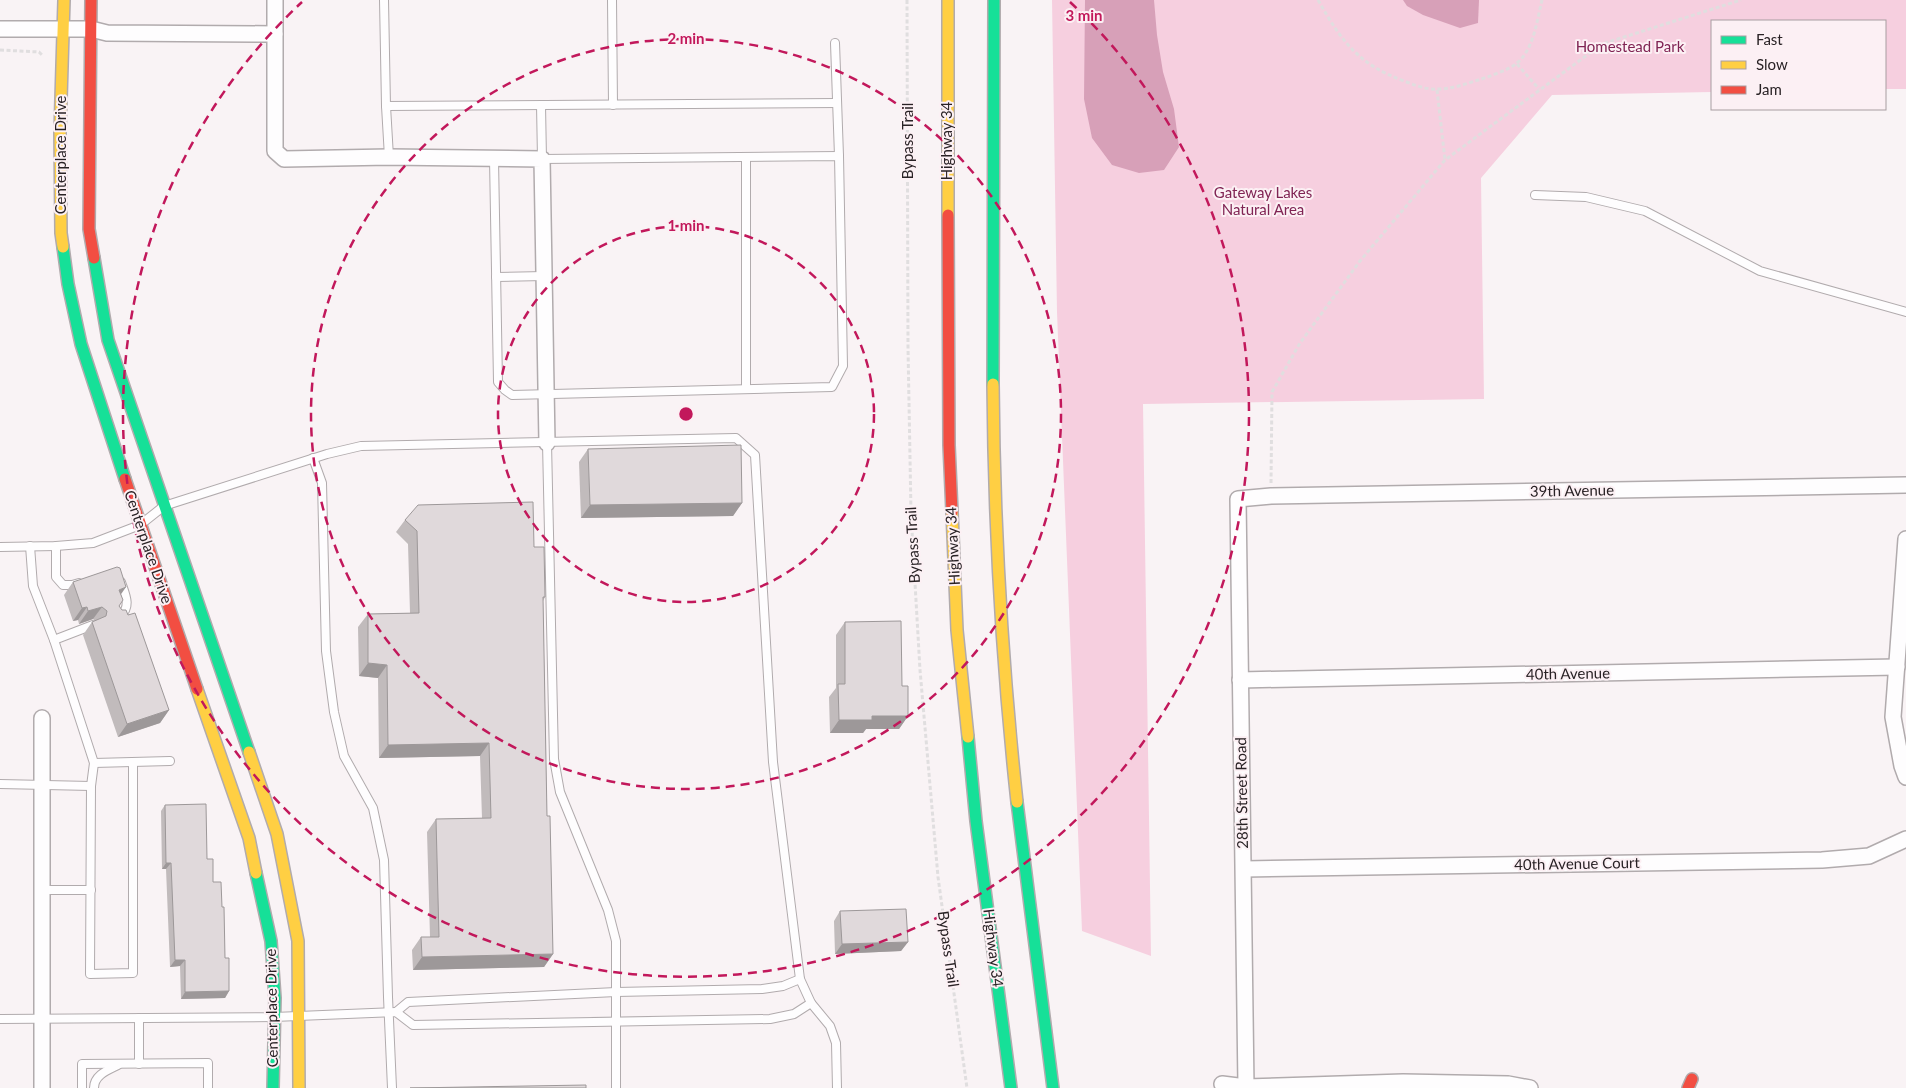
<svg xmlns="http://www.w3.org/2000/svg" width="1906" height="1088" viewBox="0 0 1906 1088" font-family="Lato,sans-serif">
<style>
.green{fill:#f6cfdf}
.water{fill:#d7a0b8}
.lines{fill:none;stroke-linecap:round;stroke-linejoin:round}
.lane-casing{stroke:#b1abad;stroke-width:10}
.street-casing{stroke:#b1abad;stroke-width:18}
.fast-casing{stroke:#b1abad;stroke-width:14}
.slow-casing{stroke:#b1abad;stroke-width:14}
.jam-casing{stroke:#b1abad;stroke-width:14}
.path{stroke:#e0dedf;stroke-width:3;stroke-dasharray:4 2.5;stroke-linecap:butt}
.lane{stroke:#fefdfe;stroke-width:8}
.street{stroke:#fefdfe;stroke-width:15}
.fast{stroke:#16e098;stroke-width:11}
.slow{stroke:#ffcf43;stroke-width:11}
.jam{stroke:#f24e42;stroke-width:11}
.wall{fill:#c1bbbc}
.shaded-wall{fill:#9d9899}
.building{fill:#e0d9db;stroke:#9d9899}
.ring{fill:none;stroke:#c2185b;stroke-width:2.5;stroke-dasharray:9 6}
.labels{text-anchor:middle;stroke-width:4;stroke-linejoin:round;paint-order:stroke}
.park-label{font-size:15px;fill:#802454;stroke:#fcf0f4}
.street-label{font-size:15px;fill:#292225;stroke:#fcf0f4}
.centre{fill:#c2185b;stroke:#fcf0f4;stroke-width:2.5}
.ring-label{font-size:15px;text-anchor:middle;font-weight:bold;fill:#c2185b;stroke:#fcf0f4;stroke-width:4;stroke-linejoin:round;paint-order:stroke}
</style>
<rect width="100%" height="100%" fill="#f9f3f5"/>
<polygon class="green" points="1052,0 1906,0 1906,89 1885,89 1885,21 1712,21 1712,92 1552,95 1481,178 1484,399 1143,404 1151,956 1082,931 1057,312"/>
<g class="water">
<polygon points="1085,0 1154,0 1157,35 1163,72 1174,109 1179,147 1164,170 1139,173 1112,165 1092,138 1084,99"/>
<polygon points="1403,0 1479,0 1478,23 1460,28 1423,15 1407,6"/>
</g>
<g class="lines">
<defs>
<g id="lane">
<polyline points="384,0 386,106 837,103"/>
<polyline points="612,0 613,105"/>
<polyline points="835,43 839,156"/>
<polyline points="386,106 389,157"/>
<polyline points="746,157 746,388"/>
<polyline points="494,159 498,382 505,390 512,395 832,387 843,366 839,156 542,159 541,105"/>
<polyline points="1535,195 1586,197 1645,211 1760,271 1906,312"/>
<polyline points="496,277 544,276"/>
<polyline points="547,443 554,759 560,792 608,910 616,941 616,1088"/>
<polyline points="313,458 322,483 326,651 334,712 344,756 373,808 384,860 388,997 392,1088"/>
<polyline points="30,546 33,586 54,640 94,763 91,786 90,974 133,973 133,762"/>
<polyline points="56,546 56,577 63,585 72,585 79,583"/>
<polyline points="0,547 56,546 93,543 140,525 164,506 327,454 361,446 736,438 755,455 773,762 800,979 811,1003 830,1026 836,1043 837,1088"/>
<path d="M120 616C132 607 125 594 121 582"/>
<polyline points="54,640 93,625"/>
<polyline points="94,763 170,761"/>
<polyline points="0,784 91,786"/>
<polyline points="42,890 91,890"/>
<polyline points="396,1012 408,1002 616,992 762,989 783,986 800,979"/>
<polyline points="0,1019 274,1017 396,1012 413,1025 770,1019 794,1014 811,1003"/>
<polyline points="139,1064 139,1018"/>
<polyline points="82,1088 82,1064 208,1063 208,1088"/>
<path d="M94 1088C94 1075 108 1070 118 1065"/>
</g>
<g id="street">
<polyline points="275,0 275,151 284,159 389,157 542,159 547,443"/>
<polyline points="0,29 91,29 107,33 275,34"/>
<polyline points="1906,539 1893,717 1902,766 1906,777"/>
<polyline points="1240,680 1897,667"/>
<polyline points="1244,869 1822,860 1869,856 1906,839"/>
<polyline points="1222,1084 1246,1087 1403,1082 1508,1084 1530,1088"/>
<polyline points="1246,1087 1238,499 1271,496 1906,485"/>
<polyline points="42,1088 42,718"/>
</g>
<g id="fast">
<polyline points="63,247 68,284 81,344 125,479"/>
<polyline points="94,258 108,340 249,752"/>
<polyline points="993,384 994,0"/>
<polyline points="968,737 976,821 1011,1088"/>
<polyline points="1017,802 1053,1088"/>
<polyline points="256,873 271,941 275,998 273,1088"/>
</g>
<g id="slow">
<polyline points="948,0 948,215"/>
<polyline points="63,247 61,233 60,132 64,0"/>
<path d="M993 384C994 524 1002 663 1017 802"/>
<polyline points="952,512 957,630 968,737"/>
<polyline points="197,689 249,838 256,873"/>
<polyline points="249,752 277,834 298,941 299,1088"/>
</g>
<g id="jam">
<polyline points="91,0 89,229 94,258"/>
<polyline points="948,215 949,445 952,512"/>
<polyline points="125,479 197,689"/>
<polyline points="1688,1088 1692,1079"/>
</g>
</defs>
<use href="#lane" class="lane-casing"/>
<use href="#street" class="street-casing"/>
<use href="#fast" class="fast-casing"/>
<use href="#slow" class="slow-casing"/>
<use href="#jam" class="jam-casing"/>
<g class="path">
<polyline points="907,0 908,347 911,513 920,670 938,877 967,1088"/>
<path d="M1318 0C1342 42 1358 64 1404 81 1414 85 1427 90 1438 89 1450 89 1463 85 1475 81 1485 78 1509 70 1517 63 1534 49 1537 20 1542 0"/>
<polyline points="0,50 39,52 43,56"/>
<polyline points="1517,64 1539,89"/>
<polyline points="1437,90 1445,160"/>
<polyline points="1271,483 1272,392 1300,343 1360,261 1445,160 1602,44 1741,0"/>
</g>
<use href="#lane" class="lane"/>
<use href="#street" class="street"/>
<use href="#fast" class="fast"/>
<use href="#slow" class="slow"/>
<use href="#jam" class="jam"/>
</g>
<g class="wall">
<polygon points="588,449 742,503 733,516 581,518 579,462"/>
<polygon points="405,520 534,547 545,597 543,601 547,816 553,954 544,967 413,970 412,950 421,937 430,937 427,832 436,819 482,818 480,756 379,758 378,678 359,676 358,627 368,614 410,613 408,544 396,532"/>
<polygon points="73,582 121,595 119,606 169,710 160,723 118,737 83,635 92,622 95,621 93,619 79,624 78,620 73,621 64,595"/>
<polygon points="845,622 902,686 908,716 899,729 866,729 863,733 830,733 829,697 836,688 836,635"/>
<polygon points="165,805 207,859 213,882 222,907 225,958 229,991 225,998 181,999 180,966 170,967 166,869 162,869 161,811"/>
<polygon points="840,911 908,942 901,951 835,954 834,921"/>
</g>
<g class="shaded-wall">
<polygon points="742,503 733,516 581,518 590,505"/>
<polygon points="126,587 117,600 119,590"/>
<polygon points="87,607 78,620 73,621 82,608"/>
<polygon points="102,607 93,619 79,624 88,611"/>
<polygon points="368,663 387,665 378,678 359,676"/>
<polygon points="169,710 160,723 118,737 127,724"/>
<polygon points="872,716 908,716 899,729 866,729 863,733 830,733 839,720"/>
<polygon points="489,743 480,756 379,758 388,745"/>
<polygon points="166,863 171,863 166,869 162,869"/>
<polygon points="908,942 901,951 835,954 842,944"/>
<polygon points="553,954 544,967 413,970 422,957"/>
<polygon points="175,960 185,960 180,966 170,967"/>
<polygon points="229,991 225,998 181,999 185,992"/>
</g>
<g class="building">
<polygon points="741,445 742,503 590,505 588,449"/>
<polygon points="533,502 534,547 544,547 545,597 543,597 547,816 550,816 553,954 422,957 421,937 439,937 436,819 491,818 489,743 388,745 387,665 368,663 368,614 419,613 417,531 405,520 418,505"/>
<polygon points="117,567 120,568 126,587 119,590 123,600 119,606 122,610 126,610 128,615 135,613 169,710 127,724 92,622 106,616 107,611 102,607 88,611 87,607 82,608 73,582"/>
<polygon points="901,621 902,686 908,686 908,716 872,716 872,720 839,720 838,684 845,684 845,622"/>
<polygon points="206,804 207,859 213,859 213,882 221,882 222,907 224,907 225,958 229,958 229,991 185,992 185,960 175,960 171,863 166,863 165,805"/>
<polygon points="906,909 908,942 842,944 840,911"/>
<polygon points="586,1085 586,1088 410,1088"/>
</g>
<g class="ring">
<circle cx="686" cy="414" r="188"/>
<circle cx="686" cy="414" r="375"/>
<path d="M1070 2A563 563 0 1 1 302 2"/>
</g>
<g class="labels">
<g class="park-label">
<text x="1630" y="52">Homestead Park</text>
<text x="1263" y="198">Gateway Lakes<tspan x="1263" dy="17">Natural Area</tspan></text>
</g>
<g class="street-label">
<text transform="translate(908 141) rotate(-90)" y="5">Bypass Trail</text>
<text transform="translate(947 141) rotate(-90)" y="5">Highway 34</text>
<text transform="translate(61 155) rotate(-90)" y="5">Centerplace Drive</text>
<text transform="translate(1572 491) rotate(-1)" y="5">39th Avenue</text>
<text transform="translate(913 545) rotate(-93)" y="5">Bypass Trail</text>
<text transform="translate(953 546) rotate(-93)" y="5">Highway 34</text>
<text transform="translate(148 547) rotate(71)" y="5">Centerplace Drive</text>
<text transform="translate(1568 674) rotate(-1)" y="5">40th Avenue</text>
<text transform="translate(1242 793) rotate(-91)" y="5">28th Street Road</text>
<text transform="translate(1577 864) rotate(-1)" y="5">40th Avenue Court</text>
<text transform="translate(993 948) rotate(83)" y="5">Highway 34</text>
<text transform="translate(948 949) rotate(82)" y="5">Bypass Trail</text>
<text transform="translate(272 1008) rotate(-91)" y="5">Centerplace Drive</text>
</g>
</g>
<circle cx="686" cy="414" r="8" class="centre"/>
<g class="ring-label">
<text x="1084" y="21">3 min</text>
<text x="686" y="44">2 min</text>
<text x="686" y="231">1 min</text>
</g>
<rect x="1711" y="20" width="175" height="90" fill="#fcf0f4" stroke="#a89ea1"/>
<rect x="1721" y="36" width="25" height="8" fill="#16e098" stroke="#a89ea1"/>
<text x="1756" y="45" font-size="15" fill="#292225">Fast</text>
<rect x="1721" y="61" width="25" height="8" fill="#ffcf43" stroke="#a89ea1"/>
<text x="1756" y="70" font-size="15" fill="#292225">Slow</text>
<rect x="1721" y="86" width="25" height="8" fill="#f24e42" stroke="#a89ea1"/>
<text x="1756" y="95" font-size="15" fill="#292225">Jam</text>
</svg>
